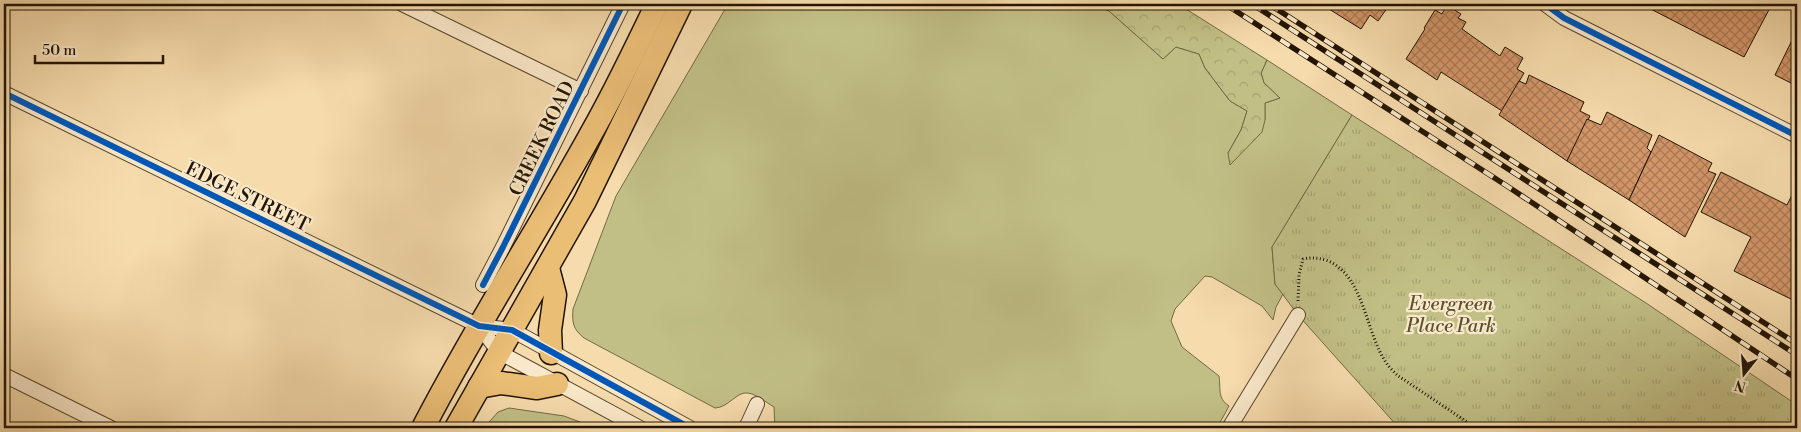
<svg xmlns="http://www.w3.org/2000/svg" width="1801" height="432" viewBox="0 0 1801 432" font-family="'Libre Bodoni',serif">
<style>
.green{fill:#c1bf86;stroke:#726a44}
.forest{fill:url(#forest-crowns);stroke:#726a44}
.park{fill:url(#park-tufts);stroke:#726a44}
.building{fill:url(#building-cross-hatch);stroke:#231501}
.lines{fill:none;stroke-linecap:round;stroke-linejoin:round}
.street-casing{stroke:#58462c;stroke-width:16}
.primary-casing{stroke:#231501;stroke-width:25}
.path{stroke:#231501;stroke-width:3;stroke-dasharray:1 2.5;stroke-linecap:butt}
.street{stroke:#f9e8c9;stroke-width:14}
.primary{stroke:#ebbe76;stroke-width:22}
.rail-casing{stroke:#231501;stroke-width:5.5}
.rail{stroke:#f9e8c9;stroke-width:4;stroke-dasharray:11;stroke-linecap:butt}
.cycleway-casing{stroke:#f9e8c9;stroke-width:9}
.cycleway{stroke:#0057b8;stroke-width:6}
.labels{text-anchor:middle;stroke-width:4.5;stroke-linejoin:round;paint-order:stroke}
.street-label{font-size:19px;fill:#231501;stroke:#f9e8c9}
.park-label{font-size:19px;font-style:italic;fill:#5a5030;stroke:#f9e8c9}
</style>
<defs>
<pattern id="forest-crowns" width="20" height="18" patternUnits="userSpaceOnUse" patternTransform="scale(1.25)"><rect width="20" height="18" fill="#c1bf86"/><path d="M2 6a3 3 0 1 1 6 0M12 15a3 3 0 1 1 6 0" fill="none" stroke="#a6a372"/></pattern>
<pattern id="park-tufts" width="24" height="20" patternUnits="userSpaceOnUse" patternTransform="scale(1.25)"><rect width="24" height="20" fill="#c1bf86"/><path d="M3 7l-1-3M5 7V3M7 7l1-3M15 17l-1-3M17 17v-4M19 17l1-3" fill="none" stroke="#a6a372"/></pattern>
<pattern id="building-cross-hatch" width="8" height="8" patternUnits="userSpaceOnUse" patternTransform="scale(1.25)"><rect width="8" height="8" fill="#d29669"/><path d="M0 0l8 8M0 8l8-8" fill="none" stroke="#aa7954"/></pattern>
</defs>
<rect width="100%" height="100%" fill="#f6dbac"/>
<filter id="stains"><feTurbulence type="fractalNoise" baseFrequency=".004" numOctaves="4"/><feColorMatrix values="0 0 0 0 .2 0 0 0 0 .09 0 0 0 0 .02 0 0 0 .5 -.17"/></filter>
<radialGradient id="worn" r=".72"><stop offset=".6" stop-color="#630" stop-opacity="0"/><stop offset="1" stop-color="#630" stop-opacity=".3"/></radialGradient>
<g class="green">
<path d="M728 4H1091L1109 11 1163 59 1176 47 1199 54 1205 68 1230 101 1247 111 1241 130 1228 153 1265 120V103L1280 98 1264 83 1261 73 1267 60 1352 115 1272 247 1275 284 1283 294 1276 307 1273 320 1262 306 1212 277 1205 276 1175 309 1171 321 1182 347 1219 376C1221 389 1217 398 1229 406L1217 428H775L774 407C767 403 756 394 748 393 737 391 728 408 715 408L584 338C573 329 572 323 573 309L616 196Z"/>
<polygon points="509,408 564,416 596,428 484,428 498,412"/>
</g>
<polygon class="forest" points="1091,4 1178,4 1267,60 1261,73 1264,83 1280,98 1265,103 1265,120 1262,132 1230,165 1228,153 1241,130 1247,111 1230,101 1205,68 1199,54 1176,47 1163,59 1109,11"/>
<polygon class="park" points="1352,115 1646,303 1797,405 1797,428 1399,428 1298,315 1275,284 1272,247"/>
<g class="building">
<polygon points="1321,4 1390,4 1378,21 1370,15 1361,29"/>
<polygon points="1641,4 1772,4 1744,57"/>
<polygon points="1447,5 1461,14 1458,18 1466,22 1462,29 1500,56 1505,47 1523,58 1517,69 1524,73 1502,111 1441,72 1437,80 1406,59 1425,29 1424,28 1435,10 1442,14"/>
<polygon points="1797,30 1797,86 1775,75"/>
<polygon points="1529,75 1584,102 1580,111 1590,116 1567,161 1499,115 1519,81 1526,84"/>
<polygon points="1607,112 1652,135 1647,148 1651,152 1629,200 1567,161 1587,119 1601,125"/>
<polygon points="1659,135 1712,163 1708,171 1716,174 1685,237 1629,200"/>
<polygon points="1721,172 1787,205 1792,195 1797,197 1797,302 1734,271 1751,237 1701,212"/>
</g>
<g class="lines">
<defs>
<g id="street">
<polyline points="402,4 581,91"/>
<polyline points="1545,4 1564,18 1797,136"/>
<polyline points="4,93 479,326 512,330 690,428"/>
<polyline points="483,285 503,247 623,4"/>
<polyline points="479,326 499,352 640,428"/>
<polyline points="4,375 111,428"/>
<polyline points="746,428 757,404"/>
<polyline points="1229,428 1298,315"/>
</g>
<g id="primary">
<polyline points="548,268 555,295 550,330 551,353"/>
<polyline points="479,387 501,383 537,388 557,384"/>
<path d="M423 428C475 327 537 232 592 132 616 90 636 47 657 4"/>
<polyline points="456,428 585,201 681,4"/>
</g>
</defs>
<use href="#street" class="street-casing"/>
<use href="#primary" class="primary-casing"/>
<path class="path" d="M1298 301 1299 275 1303 259C1312 257 1317 258 1326 260 1365 275 1365 333 1387 364 1390 368 1394 372 1397 375L1476 428"/>
<use href="#street" class="street"/>
<use href="#primary" class="primary"/>
<defs>
<g id="rail">
<polyline points="1225,4 1507,186 1797,379"/>
<polyline points="1252,4 1797,355"/>
<polyline points="1269,4 1797,344"/>
</g>
</defs>
<use href="#rail" class="rail-casing"/>
<use href="#rail" class="rail"/>
<defs>
<g id="cycleway">
<polyline points="1545,4 1564,18 1797,136"/>
<polyline points="4,93 479,326 512,330 690,428"/>
<polyline points="483,285 503,247 623,4"/>
</g>
</defs>
<use href="#cycleway" class="cycleway-casing"/>
<use href="#cycleway" class="cycleway"/>
</g>
<g class="labels">
<g class="street-label">
<text transform="translate(541 138) rotate(-64)" y="7">CREEK ROAD</text>
<text transform="translate(248 196) rotate(26)" y="7">EDGE STREET</text>
</g>
<g class="park-label">
<text x="1451" y="310">Evergreen<tspan x="1451" dy="22">Place Park</tspan></text>
</g>
</g>
<rect width="1801" height="432" fill="none" stroke="#f6dbac" stroke-width="20"/>
<rect x="5" y="5" width="1791" height="422" fill="none" stroke="#231501" stroke-width="2.5"/>
<rect x="10" y="10" width="1781" height="412" fill="none" stroke="#231501"/>
<g transform="translate(1744 374) rotate(197)" stroke="#f9e8c9" stroke-width="4" paint-order="stroke">
<path d="M0-4L9 19L0 12L-9 19Z" fill="#231501"/>
<text y="-8" font-size="14" font-weight="bold" text-anchor="middle" fill="#231501">N</text>
</g>
<path d="M35 55v8h128v-8" fill="none" stroke="#231501" stroke-width="2.5"/>
<text x="42" y="55" font-size="15" fill="#231501" stroke="#f9e8c9" stroke-width="4" paint-order="stroke">50 m</text>
<rect width="100%" height="100%" filter="url(#stains)"/>
<rect width="100%" height="100%" fill="url(#worn)"/>
</svg>
